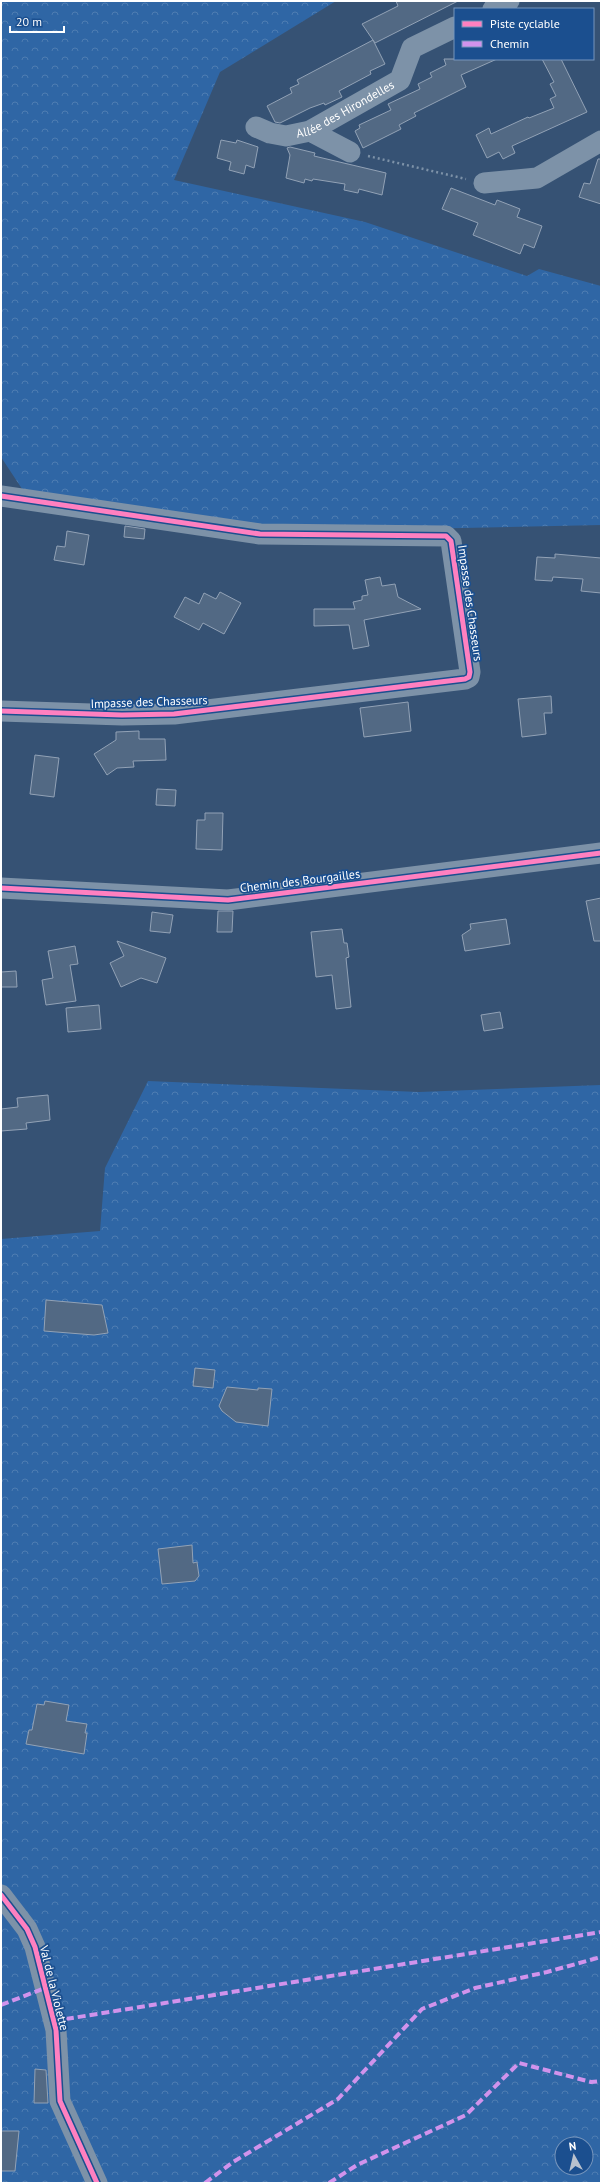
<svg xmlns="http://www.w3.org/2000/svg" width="602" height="2184" viewBox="0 0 602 2184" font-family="'PT Sans',sans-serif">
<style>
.forest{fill:url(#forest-crowns);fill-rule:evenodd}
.building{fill:#526984;stroke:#92a2b6}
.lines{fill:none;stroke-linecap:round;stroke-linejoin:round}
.path{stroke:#7d92a8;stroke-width:2.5;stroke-dasharray:2 3;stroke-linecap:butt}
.minor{stroke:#7d92a8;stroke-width:21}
.quiet{stroke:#d193ec;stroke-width:4;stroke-dasharray:8 4;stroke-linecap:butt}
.cycleway-casing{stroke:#1b4f8f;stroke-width:8}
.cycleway{stroke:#ff80c0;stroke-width:5}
.labels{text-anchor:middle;stroke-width:3.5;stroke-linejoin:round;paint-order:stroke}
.street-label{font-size:12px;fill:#fff;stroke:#1b4f8f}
</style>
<defs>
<pattern id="forest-crowns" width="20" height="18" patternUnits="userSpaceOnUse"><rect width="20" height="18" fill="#2f66a5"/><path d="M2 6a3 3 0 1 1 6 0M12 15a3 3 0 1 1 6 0" fill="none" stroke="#4e7db2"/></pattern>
</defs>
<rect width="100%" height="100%" fill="#365274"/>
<g class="forest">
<polygon points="1,1 336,1 220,72 174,180 365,222 527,276 539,269 601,286 601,525 317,531 30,501 1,457"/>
<path d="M148 1081 419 1092 601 1085V2183H1V1239L100 1231 105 1168ZM562 2144H586V2168H562Z"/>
</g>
<g class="building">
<polygon points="396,1 458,1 375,43 362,24 398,6"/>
<polygon points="373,40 385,64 370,71 371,74 339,91 342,97 325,105 324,103 310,108 280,123 275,122 267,106 292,93 290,88 299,84 297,80"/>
<polygon points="444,59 497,59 461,75 466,87 414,113 416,116 399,125 401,129 363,148 355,131 360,128 359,125 391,110 388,104 420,89 418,84 432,77 430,73 446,65"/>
<polygon points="542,59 561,59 587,112 512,146 515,153 503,159 499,152 487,158 476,135 489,128 491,134 528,117 529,118 554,108 550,99 556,96 550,84 554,82"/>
<polygon points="221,140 236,143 237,140 258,147 254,168 246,165 244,174 229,170 231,162 217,158"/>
<polygon points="290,147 315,153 314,156 386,173 382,195 359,189 358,193 344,190 345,184 313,179 312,181 305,179 304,183 286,178 290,155 287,148"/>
<polygon points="598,159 601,159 601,204 579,197 584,183 590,184"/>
<polygon points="451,188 495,205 497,200 520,209 517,217 542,226 534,248 524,244 520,254 473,235 478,223 442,209"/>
<polygon points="125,526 145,529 144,539 124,537"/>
<polygon points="67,531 89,535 84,565 54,560 57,546 65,547"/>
<polygon points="555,554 601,558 601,593 581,591 583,579 553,577 552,581 535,580 537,557 555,558"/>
<polygon points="380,577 382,586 395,584 398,597 421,609 364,620 369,646 353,649 349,625 314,626 314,609 355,609 353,602 362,600 362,596 368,595 365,580"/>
<polygon points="220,592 241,603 224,634 203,623 199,630 174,617 185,597 199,604 204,593 216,599"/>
<polygon points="551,696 552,713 544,713 546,734 522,737 518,699"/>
<polygon points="408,702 411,731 364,737 360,708"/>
<polygon points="139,731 139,739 165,739 166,760 133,761 134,767 117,768 107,775 94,754 116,740 116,732"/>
<polygon points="35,755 59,758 54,797 30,794"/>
<polygon points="157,789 176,790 175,806 156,805"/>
<polygon points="205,813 223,813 222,850 196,849 197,820 205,820"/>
<polygon points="601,898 601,941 594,941 586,901"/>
<polygon points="218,911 233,911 232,932 217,932"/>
<polygon points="152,912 173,915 170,933 150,931"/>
<polygon points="506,919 510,944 465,951 462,935 471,929 470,924"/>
<polygon points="342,929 344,943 347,943 349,957 346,958 351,1007 336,1009 332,975 316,977 311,932"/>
<polygon points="117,941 166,958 157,983 141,978 121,987 110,963 124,956"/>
<polygon points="75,946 78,964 70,965 76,1001 46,1005 42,980 53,978 48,951"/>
<polygon points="16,971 17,987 1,987 1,972"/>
<polygon points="99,1005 101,1029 68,1032 66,1008"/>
<polygon points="500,1012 503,1028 484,1031 481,1015"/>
<polygon points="48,1095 50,1120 26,1123 27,1129 1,1131 1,1109 18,1107 17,1098"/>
<polygon points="46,1300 102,1305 108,1333 94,1335 44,1331"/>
<polygon points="195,1368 215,1370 213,1388 193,1386"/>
<polygon points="227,1387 258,1390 258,1388 272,1389 268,1426 236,1422 222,1411 219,1406"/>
<polygon points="192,1545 193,1563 197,1562 199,1576 195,1581 162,1584 158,1549"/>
<polygon points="45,1701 69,1705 66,1721 87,1724 85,1733 87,1733 84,1754 26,1744 29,1730 32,1730 37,1704 44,1705"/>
<polygon points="35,2069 46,2070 48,2103 34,2103"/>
<polygon points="1,2131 19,2131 15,2171 1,2171"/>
</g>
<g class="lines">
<polyline class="path" points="368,156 466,179"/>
<g class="minor">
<polyline points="493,9 509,1"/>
<path id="s1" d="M256 127 270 133 286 136 310 131 400 80 412 48 455 27"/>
<polyline points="310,131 350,152"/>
<polyline points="484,183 537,178 601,141"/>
<polyline points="1,496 260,534 446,536 451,541 470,672 469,677 465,679 174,714 122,715 1,711"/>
<polyline points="1,888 228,900 601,853"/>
<polyline points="1,1895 27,1929 35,1947 56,2030 60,2101 97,2183"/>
</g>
<g class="quiet">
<polyline points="1,2005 45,1988"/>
<polyline points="54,2021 601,1932"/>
<polyline points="205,2183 233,2162 338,2099 422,2009 475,1988 547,1972 601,1957"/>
<polyline points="329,2183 357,2165 466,2115 519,2063 591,2082 601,2081"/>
</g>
<defs>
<g id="cycleway">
<polyline points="1,496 260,534 446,536 451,541 470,672 469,677 465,679 174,714 122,715 1,711"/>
<polyline points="1,888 228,900 601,853"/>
<polyline points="1,1895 27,1929 35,1947 56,2030 60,2101 97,2183"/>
</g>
</defs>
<use href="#cycleway" class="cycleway-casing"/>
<use href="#cycleway" class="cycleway"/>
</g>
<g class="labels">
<g class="street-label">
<text dy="4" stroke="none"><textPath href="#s1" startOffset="97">Allée des Hirondelles</textPath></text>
<text transform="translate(470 603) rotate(82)" y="4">Impasse des Chasseurs</text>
<text transform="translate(149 702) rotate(-2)" y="4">Impasse des Chasseurs</text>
<text transform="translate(300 881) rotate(-7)" y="4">Chemin des Bourgailles</text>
<text transform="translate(54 1988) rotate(76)" y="4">Val de la Violette</text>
</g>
</g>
<rect width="602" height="2184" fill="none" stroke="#ffffff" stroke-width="4"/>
<rect x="454" y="8" width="140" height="52" fill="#1b4f8f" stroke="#7695bc"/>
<rect x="462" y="21" width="20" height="6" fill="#ff80c0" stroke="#7695bc"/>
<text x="490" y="28" font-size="12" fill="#ffffff">Piste cyclable</text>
<rect x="462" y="41" width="20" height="6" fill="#d193ec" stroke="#7695bc"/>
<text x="490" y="48" font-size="12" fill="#ffffff">Chemin</text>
<g transform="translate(574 2156) rotate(352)"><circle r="19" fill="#1b4f8f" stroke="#7695bc"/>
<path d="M0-3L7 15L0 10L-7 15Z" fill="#b9c2ce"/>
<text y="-6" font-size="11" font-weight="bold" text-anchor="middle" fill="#ffffff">N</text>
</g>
<path d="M10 26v6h54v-6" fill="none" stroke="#ffffff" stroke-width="2"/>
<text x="16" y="26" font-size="12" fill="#ffffff" stroke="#1b4f8f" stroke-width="3" paint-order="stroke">20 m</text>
</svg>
